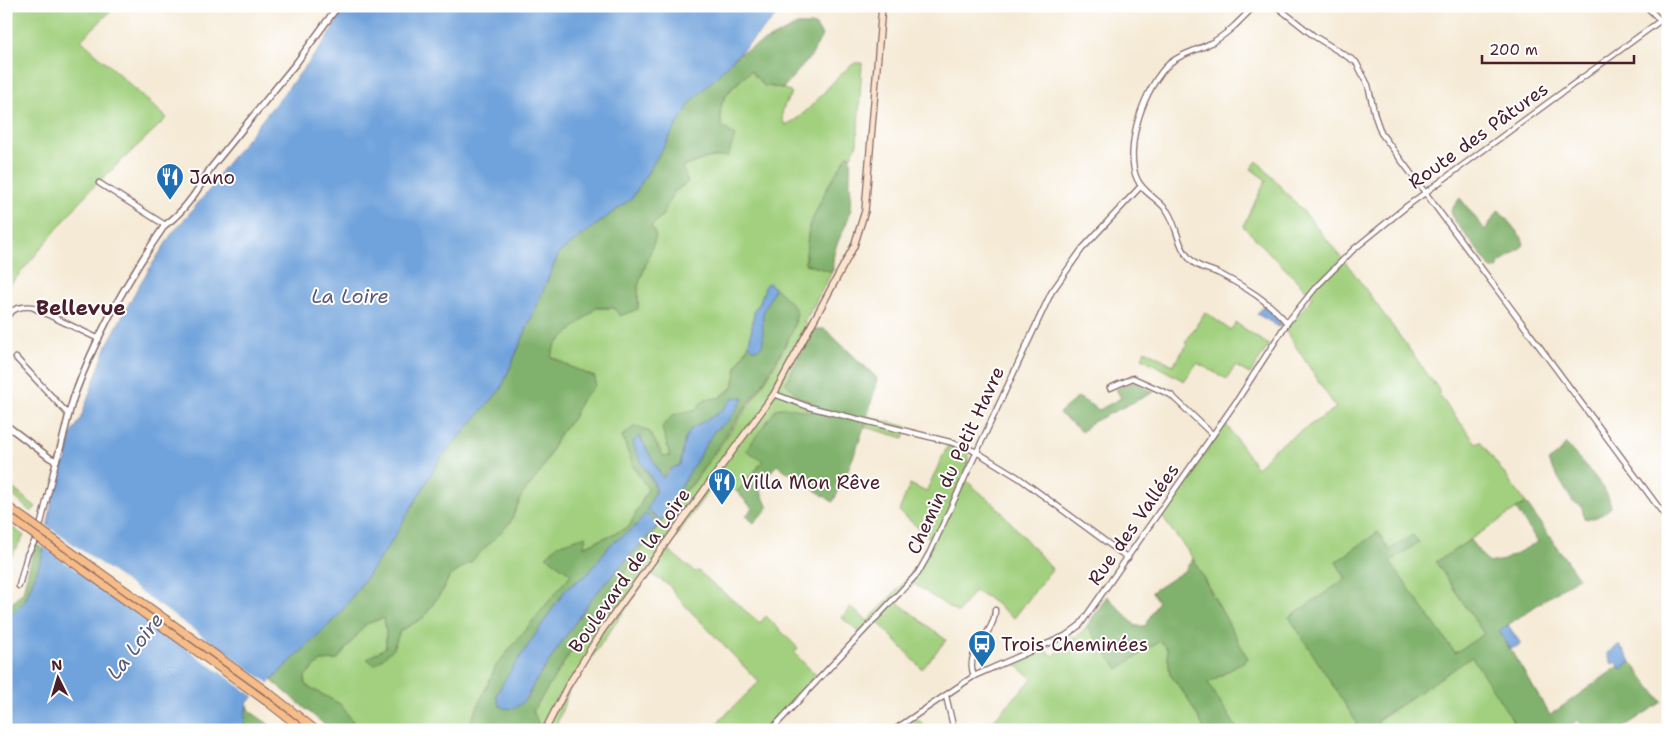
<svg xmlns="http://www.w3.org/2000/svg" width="1674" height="736" viewBox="0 0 1674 736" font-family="'Shantell Sans',sans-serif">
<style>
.green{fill:#a2d07e;stroke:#767854}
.forest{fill:#81b26d;stroke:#66684c;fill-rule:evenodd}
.water{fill:#70a2db;stroke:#5d6083}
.pier{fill:#f5ead5}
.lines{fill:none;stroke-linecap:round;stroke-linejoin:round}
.minor-casing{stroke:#866666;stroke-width:7}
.tertiary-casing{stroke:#866666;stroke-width:8}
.secondary-casing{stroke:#866666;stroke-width:8}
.trunk-casing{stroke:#866666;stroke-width:9}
.minor{stroke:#fff;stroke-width:4.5}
.tertiary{stroke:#fff;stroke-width:5}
.secondary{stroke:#fce5cf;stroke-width:5.5}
.trunk{stroke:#f7bd88;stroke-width:7}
.trunk-bridge-casing{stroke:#866666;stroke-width:9;stroke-linecap:butt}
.trunk-bridge{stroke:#f7bd88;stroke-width:7}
.labels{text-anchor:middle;stroke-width:4;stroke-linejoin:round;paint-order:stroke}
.street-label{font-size:19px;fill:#4a1f2b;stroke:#fff}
.poi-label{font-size:19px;fill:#4a1f2b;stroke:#fff;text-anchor:start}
.water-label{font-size:20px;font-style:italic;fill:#5b5a7a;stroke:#fff}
.quarter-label{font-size:21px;font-weight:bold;fill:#4a1f2b;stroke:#fff}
</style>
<rect width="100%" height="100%" fill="#fff"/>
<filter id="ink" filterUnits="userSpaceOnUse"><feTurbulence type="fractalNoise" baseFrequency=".02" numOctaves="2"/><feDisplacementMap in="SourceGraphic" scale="10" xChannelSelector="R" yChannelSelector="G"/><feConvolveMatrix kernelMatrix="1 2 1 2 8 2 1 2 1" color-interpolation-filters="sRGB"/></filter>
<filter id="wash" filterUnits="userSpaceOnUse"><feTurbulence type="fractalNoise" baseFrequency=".0096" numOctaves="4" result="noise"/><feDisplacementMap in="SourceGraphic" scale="20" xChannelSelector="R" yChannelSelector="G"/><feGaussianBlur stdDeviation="1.12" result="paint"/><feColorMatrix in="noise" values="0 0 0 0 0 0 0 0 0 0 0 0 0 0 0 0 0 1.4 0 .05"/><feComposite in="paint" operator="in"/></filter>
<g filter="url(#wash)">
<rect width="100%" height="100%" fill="#f5ead5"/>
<g class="green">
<polygon points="6,6 116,6 81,40 167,118 88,192 6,290"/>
<path d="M855 63H862L857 144 850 158 848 155 828 186 809 226 805 264 829 271 833 270 804 323 815 329 786 382 799 397 813 403 811 413 785 407 747 450 763 461 737 492 723 479 714 483 667 549 695 572 698 571 760 623 766 616 798 648 794 653 816 675 767 730H710L759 682 677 597 669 585 650 574 569 690 555 730H537L538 723 533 711 591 620 680 496 693 484C725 437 778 373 796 320L787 301 768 283 759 305 755 308 749 345 737 366 733 387 719 398 705 399 696 409 673 416 662 427 670 456H663L650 432 635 426 622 436 634 468 648 489 629 527 583 547 586 537 547 556 571 574 496 666 467 730H359L340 704 305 685V676L321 661 337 660 366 624 383 618 386 632V647L393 649 400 631 423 618 443 590 449 577 472 561 510 523 522 495 541 471 560 433 573 418 581 400 595 386V377L573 368 551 356 555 345 596 308 638 309V286L656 236 651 226 662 216 673 193 688 182 681 167 707 158 727 156C718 106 711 106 751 71L764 86 783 88 792 93C785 104 778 113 785 125 810 116 830 79 855 63Z"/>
<polygon points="1257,161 1306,214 1350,268 1439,390 1439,395 1476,443 1480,441 1526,503 1436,562 1484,634 1455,653 1389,561 1419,542 1389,550 1378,532 1336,562 1346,579 1290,617 1357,723 1351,730 1238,730 1208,683 1248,659 1190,554 1162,517 1225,423 1257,468 1274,449 1336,408 1285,330 1313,297 1243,226 1266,180 1251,169"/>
<polygon points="1205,312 1230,330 1236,323 1269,345 1250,374 1235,366 1227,379 1197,363 1184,381 1142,358 1145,350 1173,365 1187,345 1185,343"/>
<polygon points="869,417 907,427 904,438 865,427"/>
<polygon points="948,445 966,451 969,459 963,478 997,507 1052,569 1014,618 987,597 974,591 958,613 914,584 897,602 946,640 922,669 878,622 863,635 842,618 850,607 868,621 918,567 932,540 899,511 910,484 926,492"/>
<polygon points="6,483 36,507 31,512 6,489"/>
<polygon points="6,523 24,536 10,558 6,555"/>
<polygon points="1087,626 1118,668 1160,641 1167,648 1170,674 1188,699 1205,730 984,730 1032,679 1014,663 1044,650 1054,656 1070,637 1077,637"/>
<polygon points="1472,656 1519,730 1383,730 1377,721"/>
<polygon points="917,718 928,730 901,730"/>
</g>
<g class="forest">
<path d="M797 25H815L822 35 812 55 783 88 764 86 751 71C730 90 716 96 722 126L735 136 728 156 707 158 682 167 688 182 673 193 662 216 651 226 656 236 638 286V309L620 316 613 307 596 308 555 345 551 357 573 368 595 377V386L581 400 573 418 560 433 541 471 522 495 510 523 472 561 449 577 443 590 423 618 400 631 393 649 375 665 367 659 386 647V632L383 618 366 624 337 660 321 661 305 676V685L340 704 359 730H332L325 725 271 680 339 615 390 544 440 459 501 389 559 253 632 198 691 102 739 54Z"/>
<path d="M848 154C852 161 850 169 850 177 849 187 853 199 851 208 846 233 831 244 833 270L830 271 805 264 809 226 828 186Z"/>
<polygon points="1460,198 1485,230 1499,210 1522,238 1524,245 1499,264 1497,269 1491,268 1452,217 1451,210"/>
<path d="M774 287 793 305 797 313 792 332 765 380 692 484 680 496 591 620 533 711 538 723 537 730H467L496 666 571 574 546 556 558 545 586 536 584 547 629 527 648 489 634 468 622 436 635 426 650 432 663 456H670L662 427 673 415 696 409 705 399 719 398 733 388 737 366 749 345 755 349 762 346 763 314ZM734 397 729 420 714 431 661 521 654 494 655 486 637 454 633 442 640 436 662 478 668 470 680 465 685 439 691 429 719 413ZM645 514 659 524 591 599 533 685 528 698 500 706 496 696 504 681 566 589 588 574 609 546 636 526Z"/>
<path d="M815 329H825L877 378C868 422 853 462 833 502L777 465 758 485 768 508 754 523 746 516 752 508 737 492 763 461 746 450 776 409 785 407 811 412 813 403 799 397 786 383Z"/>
<polygon points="1134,382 1154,392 1089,424 1082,432 1059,413 1078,397 1099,410 1121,398 1116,389"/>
<path d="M1566 444C1579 460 1609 487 1611 507 1604 514 1593 521 1584 518L1582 506 1573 502 1548 461 1558 454Z"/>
<polygon points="1526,503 1578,577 1499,631 1550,715 1619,666 1621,669 1631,662 1662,702 1619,730 1586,730 1578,720 1564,730 1519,730 1472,657 1377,720 1383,730 1351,730 1357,723 1289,617 1346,579 1336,562 1378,532 1389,550 1413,535 1419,542 1390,562 1455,653 1484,634 1436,562 1470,540 1488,563 1504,560 1538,542 1516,509"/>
<polygon points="35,544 42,548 42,558 25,601 6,620 6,610 23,591"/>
<polygon points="1193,559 1248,659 1208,683 1238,730 1205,730 1188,699 1170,674 1167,649 1160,641 1118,669 1087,626 1107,596 1136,626 1145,626 1158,602 1152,592 1184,571"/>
<polygon points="247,703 251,712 277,730 243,730"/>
</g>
<g class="water">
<polygon points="346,6 786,6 691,102 632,198 559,253 501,389 440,459 390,544 339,615 247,703 243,730 6,730 6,620 25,601 42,558 57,471 66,461 71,435 80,420 107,345 138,287 171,235 211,188 221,171 321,47"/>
<polygon points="770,283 774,289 763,314 763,344 758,349 753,349 749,345 755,308 759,305 766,284"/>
<polygon points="1266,304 1281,323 1279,327 1257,314"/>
<path d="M734 397 744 398 729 420 714 431 661 521 647 510 656 489C651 472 637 460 633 442L639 436 663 478 672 468 680 465 685 439 691 429 719 413Z"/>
<path d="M645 514 660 523 591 599 533 685C527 699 517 715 500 706L496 696 504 681 566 589 588 574 609 546 636 526Z"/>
<polygon points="1508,625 1521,644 1511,649 1499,631"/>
<polygon points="1619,645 1631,661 1621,669 1616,662 1612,664 1607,653"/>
</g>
<polygon class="pier" points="46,525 270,684 256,698 41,545"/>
</g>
<g filter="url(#ink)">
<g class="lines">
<defs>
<g id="minor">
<path d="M1254 6C1240 21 1226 36 1207 45 1195 51 1181 54 1170 63 1145 85 1123 147 1137 179 1143 193 1159 199 1168 212 1178 228 1177 248 1193 262 1201 269 1211 269 1220 274 1245 287 1269 301 1287 323"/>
<polyline points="1276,6 1314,36 1356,62 1368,85 1375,116 1381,133 1668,520"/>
<polyline points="1646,6 1668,28"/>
<polyline points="99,183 165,225"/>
<path d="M6 318C13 308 20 306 32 307L99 339"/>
<polyline points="16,358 69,415"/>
<polyline points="1110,388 1133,378 1171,395 1213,435"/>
<polyline points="774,394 809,407 950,442 975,451 1019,478 1128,558"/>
<polyline points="19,586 27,555 38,535 56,461"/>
<path d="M974 676C963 649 995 636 995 610"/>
<polyline points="946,696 954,730"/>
<polyline points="771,730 918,573 930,552 1051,293 1082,249 1141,186"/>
<polyline points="894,730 974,676 1065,636 1080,625 1238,399 1287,323 1316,287 1354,249 1407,206 1668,15"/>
</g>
<path id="tertiary" d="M6 425 50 458 56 461C65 438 67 413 76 391 98 332 129 277 165 225 183 213 199 189 210 169L297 62 338 6"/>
<polyline id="secondary" points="545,730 567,687 601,632 774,394 854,246 865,211 882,6"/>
<g id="trunk">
<polyline points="6,505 27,520"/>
<polyline points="6,515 23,527"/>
<polyline points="272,695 316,730"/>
<polyline points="267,702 303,730"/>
</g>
</defs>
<use href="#minor" class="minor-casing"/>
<use href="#tertiary" class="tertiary-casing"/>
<use href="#secondary" class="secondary-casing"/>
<use href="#trunk" class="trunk-casing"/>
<use href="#minor" class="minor"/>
<use href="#tertiary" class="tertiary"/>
<use href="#secondary" class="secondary"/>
<use href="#trunk" class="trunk"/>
<defs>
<g id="trunk-bridge">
<polyline points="27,520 272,695"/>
<polyline points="23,527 267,702"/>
</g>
</defs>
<use href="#trunk-bridge" class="trunk-bridge-casing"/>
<use href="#trunk-bridge" class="trunk-bridge"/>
</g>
</g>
<defs>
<symbol id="restaurant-pin" viewBox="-11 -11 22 30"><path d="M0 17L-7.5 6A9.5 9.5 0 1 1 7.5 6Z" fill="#1f6fb2" stroke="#fff"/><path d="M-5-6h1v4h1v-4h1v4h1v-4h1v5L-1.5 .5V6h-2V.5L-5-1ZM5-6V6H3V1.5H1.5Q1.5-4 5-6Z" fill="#fff"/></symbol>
<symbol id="bus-pin" viewBox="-11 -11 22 30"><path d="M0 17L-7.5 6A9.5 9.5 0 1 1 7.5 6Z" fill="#1f6fb2" stroke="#fff"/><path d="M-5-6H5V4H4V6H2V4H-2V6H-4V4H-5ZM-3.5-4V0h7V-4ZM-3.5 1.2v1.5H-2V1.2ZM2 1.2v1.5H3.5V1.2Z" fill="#fff"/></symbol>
</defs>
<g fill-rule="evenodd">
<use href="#restaurant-pin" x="154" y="161" width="32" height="43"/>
<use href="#restaurant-pin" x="706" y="466" width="32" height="43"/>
<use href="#bus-pin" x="966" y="628" width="32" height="43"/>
</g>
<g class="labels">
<g class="street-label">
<text transform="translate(1478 135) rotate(-36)" y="7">Route des Pâtures</text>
<text transform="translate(955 460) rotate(-65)" y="7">Chemin du Petit Havre</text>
<text transform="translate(1133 524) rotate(-55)" y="7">Rue des Vallées</text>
<text transform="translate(629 570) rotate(-55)" y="7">Boulevard de la Loire</text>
</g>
<g class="poi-label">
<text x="189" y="184">Jano</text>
<text x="741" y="489">Villa Mon Rêve</text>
<text x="1001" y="651">Trois Cheminées</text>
</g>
<g class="water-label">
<text x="350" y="303">La Loire</text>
<text transform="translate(135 646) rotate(-52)" y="7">La Loire</text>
</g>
<g class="quarter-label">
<text x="81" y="315">Bellevue</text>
</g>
</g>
<rect width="1674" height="736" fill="none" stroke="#fff" stroke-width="25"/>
<g transform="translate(58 678) rotate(355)" stroke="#ffffff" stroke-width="4" paint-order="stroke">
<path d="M0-4L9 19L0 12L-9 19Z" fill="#4a1f2b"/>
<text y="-8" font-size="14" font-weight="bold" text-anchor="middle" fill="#4a1f2b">N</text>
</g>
<path d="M1482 55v8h152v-8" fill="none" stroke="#4a1f2b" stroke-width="2.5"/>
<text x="1489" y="55" font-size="15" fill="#4a1f2b" stroke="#ffffff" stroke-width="4" paint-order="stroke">200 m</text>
</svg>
